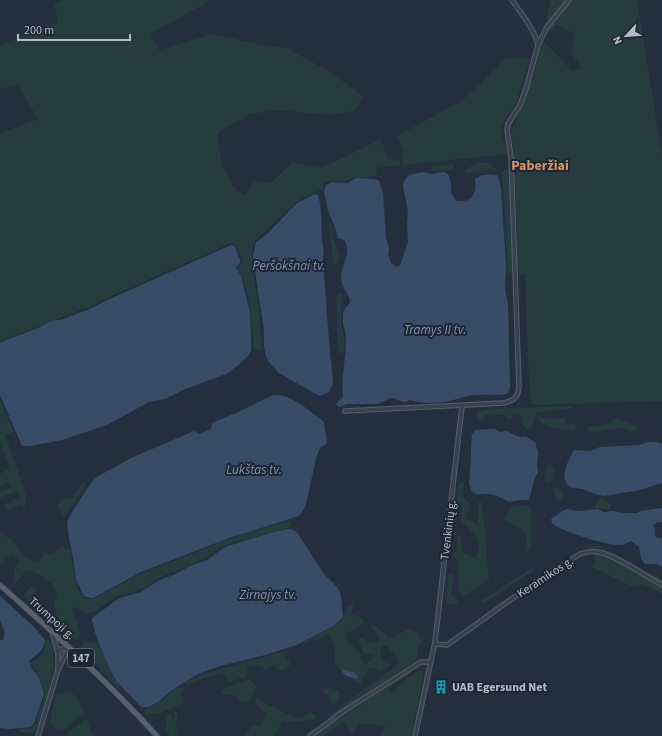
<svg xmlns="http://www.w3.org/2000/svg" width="662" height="736" viewBox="0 0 662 736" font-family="'Source Sans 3',sans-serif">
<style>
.green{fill:#263c3f}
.water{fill:#394c67}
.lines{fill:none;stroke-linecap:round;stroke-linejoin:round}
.stream{stroke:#394c67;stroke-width:1}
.minor-casing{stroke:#565f6c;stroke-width:5.5}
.major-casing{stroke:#414a57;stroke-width:6}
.minor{stroke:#38414e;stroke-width:3.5}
.major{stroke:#56606e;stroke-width:4.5}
.labels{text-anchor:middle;stroke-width:4;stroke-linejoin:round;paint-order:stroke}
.shield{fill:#1d2633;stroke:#878f9c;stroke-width:1}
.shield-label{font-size:11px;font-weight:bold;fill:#b4bcc9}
.street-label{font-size:12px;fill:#b4bcc9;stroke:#1d2633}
.poi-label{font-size:12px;font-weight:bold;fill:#b4bcc9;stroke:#1d2633;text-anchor:start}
.water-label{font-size:13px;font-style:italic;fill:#7c92b1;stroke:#1d2633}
.quarter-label{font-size:14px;font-weight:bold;fill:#d59563;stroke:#1d2633}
</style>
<rect width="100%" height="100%" fill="#242f3e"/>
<g class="green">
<path d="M65 0H205L208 2 150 34 159 50 213 34 261 45 287 48 330 72 363 96 354 111 330 115 277 110 250 114 217 133 222 165 233 187 244 195 254 181 271 183 292 163 321 168 381 139 388 159 400 161 401 165 376 168 377 176 352 178 347 180H332L324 183 323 189 308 195 296 202 255 241 252 252 253 267 259 311 262 351 255 350C250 322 252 294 238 268L243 261 236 245 231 243 107 298 88 307 0 341V133L38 119 18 85 0 89V45L58 22 54 4Z"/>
<polygon points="550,0 637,0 662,156 662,401 533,405 529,387 525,274 517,273 517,229 514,155 511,131 533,79 537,58 543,40 572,71 582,69 571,52 575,34 556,25 551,33 546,25"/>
<polygon points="530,58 516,104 504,121 501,131 508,154 403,165 403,149 397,136 461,101 506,59"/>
<polygon points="477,163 489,163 498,170 497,172 493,169 466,173 465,170"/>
<polygon points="454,164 454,169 432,171 431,167"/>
<polygon points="504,170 509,170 513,273 508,273 502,173"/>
<path d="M329 223H331C332 229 332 234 334 240 336 248 345 255 336 265L333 263Z"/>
<polygon points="337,294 340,294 342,295 341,326 345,340 344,353 339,353 337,344"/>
<polygon points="0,400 14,432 5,435 26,494 25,507 23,507 22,504 7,510 5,505 19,497 17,491 0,498 0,492 11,487 8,482 0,486 0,474 10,468 0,442"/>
<path d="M571 406V409L537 412C534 418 535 423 530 429L527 430 523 425 520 414 516 413 513 414 510 420 502 414 485 415 484 420H480L477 417V411L511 408Z"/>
<path d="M539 417 547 419 565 418 566 424H575L576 427 575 430C563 429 546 429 538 419Z"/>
<path d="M617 418 636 426 637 429 636 431H629L622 427 600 431 589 432 587 428C592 425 595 428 601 426 607 425 612 421 617 418Z"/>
<polygon points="550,463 554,469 552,480 549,482 546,481 544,478 548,465"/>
<polygon points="83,482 86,485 64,518 57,504 61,500 73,498"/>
<path d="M459 482 464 483 462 496 470 503 466 518 478 526V502H482L489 580 464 596 459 591 458 562 452 555 456 552 458 535 461 536 463 553 476 558C485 542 472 531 461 520L462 506 457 502Z"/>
<path d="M557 487 562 492 563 497 561 500H558C555 496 554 493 554 488Z"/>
<polygon points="600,499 609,502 611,505 610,509 608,510 596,508 596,505"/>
<path d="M520 505 530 506 531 509V550L529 551 526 550C526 545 527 538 525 534 523 526 511 524 504 521 508 511 508 507 520 505Z"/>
<path d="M292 520 291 527 225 545 204 558 159 578 142 589 117 596 94 612 87 614 77 607 72 609 80 632 78 639 74 640 64 632 56 613 54 603 58 595 53 585 40 575 31 571H26L14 585 13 584 15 569 19 558 11 554 0 565V532C9 538 20 545 22 556L38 562 44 554 52 553 62 547 71 551C73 567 74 585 84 598L92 599 143 573 240 535Z"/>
<polygon points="584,546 600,546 662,580 662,582 600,548 586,548"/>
<path d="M593 555C609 554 647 579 662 588V594L643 584 635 587 626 584 592 567 595 561Z"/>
<polygon points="532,568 534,570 483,604 481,601"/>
<polygon points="449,573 454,575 451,594 459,603 455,605 447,603 446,600"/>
<polygon points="31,586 36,588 38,590 30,596 35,600 33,605 25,597 25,594"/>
<path d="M354 603 351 614 358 616 364 620V623C358 628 351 630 346 635L347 643C357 646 354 649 361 653L360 656 361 661 365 664 371 662 373 655 364 654 360 645 359 638 364 639 370 644 381 640 371 627 372 624 382 631 389 639 409 629 419 633 421 643 418 647 417 660 331 717V714L399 664 395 655 386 645 381 647 380 653 384 662 391 665 380 671 375 668 369 667 361 683H358L352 680 358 679 359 677 354 673 339 669 334 660C337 651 334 642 328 634L304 644 303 643 343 620 346 606Z"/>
<path d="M46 639C66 648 42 716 35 732L26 733 19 732V729L31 728 35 724 45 694 38 673 33 668 30 663C44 656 44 653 46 639Z"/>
<polygon points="85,642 98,644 113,677 121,686 118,688 80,647"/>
<polygon points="281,652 288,659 290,665 285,670 280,670 277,667 274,665 265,669 256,665 247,667 247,676 228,682 223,674 211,676 187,684 185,682 204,674"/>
<polygon points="421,670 424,673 411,736 380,736 385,725 360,724 352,734 350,734 347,725 342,722 323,736 314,736 404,676 404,677 389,689 391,692 415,672"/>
<polygon points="249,679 257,687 257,689 255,688 254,694 250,698 249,702 240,701 237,696 222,694 224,688"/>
<polygon points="182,687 184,691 180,695 183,703 160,713 147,715 144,711 164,699 175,689"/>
<polygon points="329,687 339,691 340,699 334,704 331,702 330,697 324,693 322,689"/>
<path d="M70 692C78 697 81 705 84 713L62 731C59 730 55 729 53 727 48 721 55 702 56 694Z"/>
<path d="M256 699 290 715 301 718 310 712 316 715V717L314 720C303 720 292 724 282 721L274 736H245L252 725 261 726 266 713C260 710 258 707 255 701Z"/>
<polygon points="176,711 178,718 175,722 178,732 175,736 170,736 166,730 167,726 166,720 168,713 173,719 175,718 174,712"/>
<polygon points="85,719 87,720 93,736 65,736"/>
</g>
<g class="water">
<path d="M423 172 432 174 444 172 448 174 451 183V193L456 201C471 203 477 195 475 180 480 174 489 174 497 175L499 179 501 189 506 266 505 289 508 305 510 388 508 393C499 397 485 393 474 395 466 396 458 399 450 401 438 403 422 404 410 400L405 402 398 400 394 398H391L378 404H347L339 407 336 404 343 397C341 378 346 358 346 339 347 331 342 326 343 318 343 315 343 311 345 309 346 306 350 305 350 301 350 295 340 286 341 276 342 264 352 252 344 240L338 238 334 224 329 214 324 192 326 185 332 182 348 183 356 178 375 179 379 181 383 193 386 238 389 249 388 255 391 263 396 267 400 265 402 261 408 241 407 223 408 211 403 186 404 181 409 175Z"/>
<path d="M315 194 318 195C322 208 321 222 322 236 322 245 325 252 323 261L329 341 333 383 329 392 320 396 314 393 279 373 269 362 266 356 264 347V330L253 257 256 242 266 235 297 203Z"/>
<path d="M231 245 235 246 240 260V263L236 267 241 276 250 313 251 340V351L248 356 237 366 226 374 183 390 165 399 149 402 107 425 62 440 31 446H22L0 395V343C12 337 26 333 38 328 46 324 52 319 61 320L92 308 103 302Z"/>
<path d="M273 395C290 393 311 412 324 422L327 443 320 448 316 458 307 500 305 507 299 516 229 538 141 572 93 598H90L84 596 76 579 73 557 69 538 67 522 72 512 91 483 95 478 131 458 194 431 199 434 211 429 212 423 236 413Z"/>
<polygon points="491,429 495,429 499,432 507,431 519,437 526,437 535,442 538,453 537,465 538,473 535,477 529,500 518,500 510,502 497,496 490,494 476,494 472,492 469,484 471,460 471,447 472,434 476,430"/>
<path d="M648 442H657L662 444V483L640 490 604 496C596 495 590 492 583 489 578 488 572 489 568 485 559 477 569 459 574 450L590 451 600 447 640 445Z"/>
<path d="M662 508V522C658 522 655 522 653 526L655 530V536L658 538H662V567L657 564H645L641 558 639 547 631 541 623 545H619C607 545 559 531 552 523L551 519 566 509 579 511 597 509 604 512 612 511 624 513H637L640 511Z"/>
<path d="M289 529 294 530 297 532 324 574 338 588 341 596 343 617 333 626 297 645 265 655 220 666 198 674 175 688 159 701 149 707H143L140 706C132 697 123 689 116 680 110 672 91 627 92 618L118 599 130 595 139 593 160 580 176 574 190 566 207 560 225 547 273 532Z"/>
<path d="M0 596 33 626 45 640C45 650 36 655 29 661L31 668 39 677 44 694 34 723 30 727 9 729 0 728V640H3C7 631 2 628 0 620 0 613 0 604 0 596Z"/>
<path d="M342 669 354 673 358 676 357 679C351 678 344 676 341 670Z"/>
</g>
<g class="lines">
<polyline class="stream" points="549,20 566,0"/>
<defs>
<g id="minor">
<path d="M512 0C521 14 534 28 538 45"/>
<path d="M345 411 504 403C514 400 518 398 519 387L511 157 507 131 508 124 520 105 526 89 538 45 547 27 569 0"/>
<polyline points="52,632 58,653 58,669"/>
<path d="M435 644 447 645 537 581 580 554C586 552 592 551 598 552 614 554 647 577 662 585"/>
<polyline points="58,653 61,649 69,647"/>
<polyline points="38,736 58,670 69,647"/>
<polyline points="310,736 344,711 421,662 431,662"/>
<polyline points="415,736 435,642 462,406"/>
</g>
<path id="major" d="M0 585C54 633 108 682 157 736"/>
</defs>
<use href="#minor" class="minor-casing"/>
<use href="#major" class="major-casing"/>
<use href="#minor" class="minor"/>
<use href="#major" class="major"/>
</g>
<defs>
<symbol id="building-bare" viewBox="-9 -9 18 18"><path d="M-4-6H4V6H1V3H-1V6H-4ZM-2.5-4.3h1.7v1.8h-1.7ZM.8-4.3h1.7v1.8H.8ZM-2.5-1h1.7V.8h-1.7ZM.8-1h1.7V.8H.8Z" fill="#0f9aa8" stroke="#1d2633" stroke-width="2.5" paint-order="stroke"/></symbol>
</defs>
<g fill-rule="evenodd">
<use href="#building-bare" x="431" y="677" width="20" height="20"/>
</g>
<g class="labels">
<rect class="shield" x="68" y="649" width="26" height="18" rx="3"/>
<g class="shield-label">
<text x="81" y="662">147</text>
</g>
<g class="street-label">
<text transform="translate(448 530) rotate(-83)" y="4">Tvenkinių g.</text>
<text transform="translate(545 577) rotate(-33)" y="4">Keramikos g.</text>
<text transform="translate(52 618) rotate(42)" y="4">Trumpoji g.</text>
</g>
<g class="poi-label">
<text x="452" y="691">UAB Egersund Net</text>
</g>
<g class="water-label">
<text x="289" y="270">Peršokšnai tv.</text>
<text x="435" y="334">Tramys II tv.</text>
<text x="254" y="474">Lukštas tv.</text>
<text x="268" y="599">Zirnajys tv.</text>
</g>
<g class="quarter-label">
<text x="540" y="170">Paberžiai</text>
</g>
</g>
<g transform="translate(626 36) rotate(244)" stroke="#1d2633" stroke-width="3" paint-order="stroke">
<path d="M0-3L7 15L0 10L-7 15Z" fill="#b4bcc9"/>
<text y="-6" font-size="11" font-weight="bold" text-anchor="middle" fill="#b4bcc9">N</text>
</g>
<path d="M18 34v6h112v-6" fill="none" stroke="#b4bcc9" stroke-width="2"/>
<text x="24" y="34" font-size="12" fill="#b4bcc9" stroke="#1d2633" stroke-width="3" paint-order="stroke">200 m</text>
</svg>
